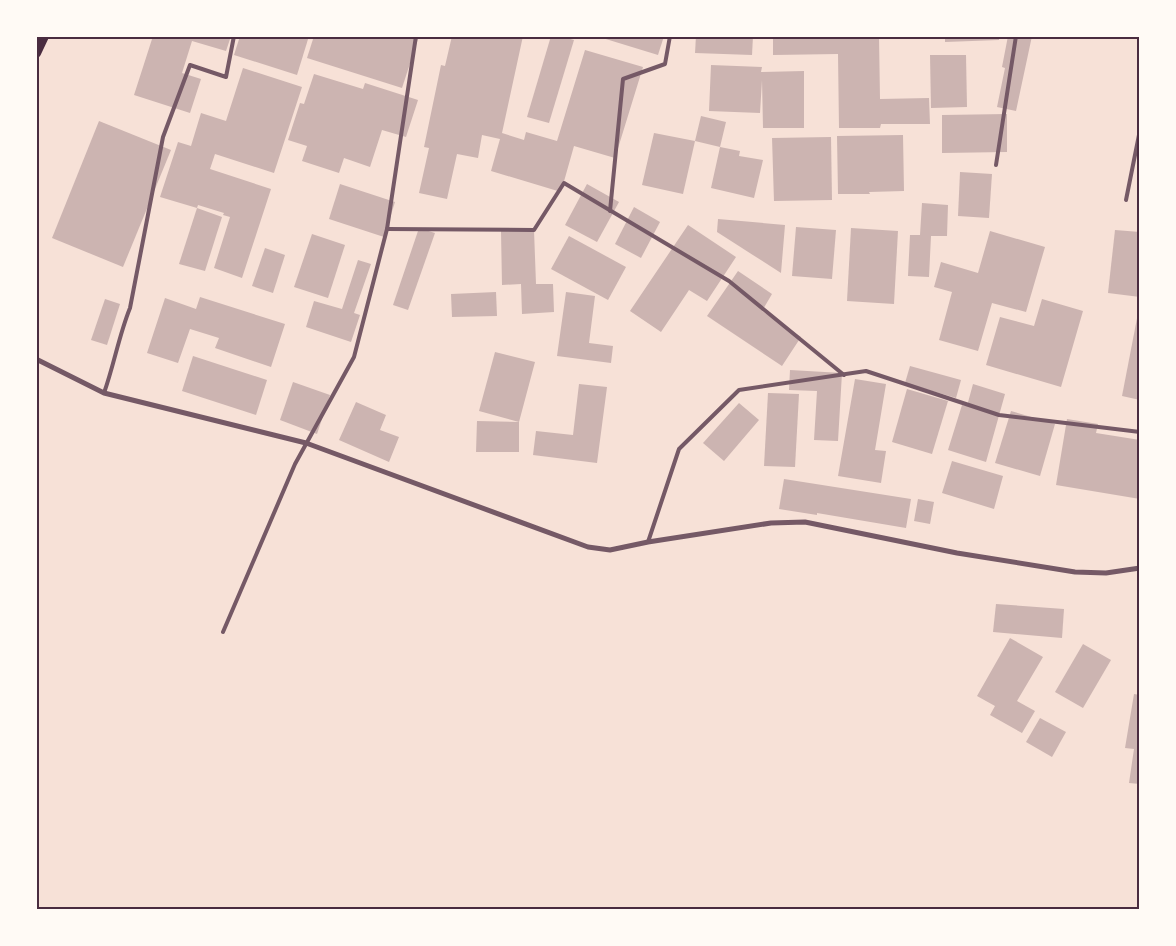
<svg xmlns="http://www.w3.org/2000/svg" width="1176" height="946" viewBox="0 0 1176 946" font-family="Helvetica,sans-serif">
<style>
.building{fill:#ccb4b1}
.lines{fill:none;stroke-linecap:round;stroke-linejoin:round}
.service{stroke:#755966;stroke-width:4}
.minor{stroke:#755966;stroke-width:5}
.secondary{stroke:#4a2c40;stroke-width:10}
.neatline{fill:none;stroke:#4a2c40;stroke-width:2}
</style>
<rect width="100%" height="100%" fill="#f7e1d7"/>
<g class="building">
<polygon points="153,36 231,36 226,51 192,41 182,73 201,79 190,113 134,95"/>
<polygon points="240,36 309,36 297,75 234,55"/>
<polygon points="314,36 419,36 402,88 307,58"/>
<polygon points="452,36 523,36 502,133 524,140 526,132 557,141 585,50 643,67 615,158 574,146 561,192 491,171 500,139 482,135 478,158 457,154 447,199 419,193 429,148 424,147 441,65 445,66"/>
<polygon points="551,36 560,36 574,40 549,123 527,117"/>
<polygon points="596,36 664,36 658,55"/>
<polygon points="696,36 753,36 752,55 695,53"/>
<polygon points="773,36 879,36 880,99 929,98 930,124 881,124 880,128 839,128 838,54 773,55"/>
<polygon points="945,36 999,36 999,40 945,42"/>
<polygon points="1008,36 1032,36 1016,111 997,107 1005,68 1002,67"/>
<polygon points="930,55 966,55 967,107 931,108"/>
<polygon points="711,65 762,67 761,72 804,71 804,128 763,128 762,80 760,113 709,111"/>
<polygon points="243,68 302,87 274,173 215,154 210,169 271,189 242,278 214,268 230,217 223,215 224,213 198,205 197,208 160,197 178,142 191,146 201,113 226,121"/>
<polygon points="314,74 363,89 365,83 418,100 406,137 382,130 370,167 344,158 339,173 302,161 307,146 288,140 300,103 304,104"/>
<polygon points="1007,114 1007,152 942,153 942,115"/>
<polygon points="701,116 726,122 720,147 740,151 739,156 763,160 754,198 711,188 720,147 695,141"/>
<polygon points="99,121 171,150 123,267 52,238"/>
<polygon points="654,133 695,141 683,194 642,185"/>
<polygon points="903,135 904,191 869,192 870,194 838,194 837,136"/>
<polygon points="831,137 832,200 774,201 772,138"/>
<polygon points="960,172 992,174 989,218 958,216"/>
<polygon points="340,184 395,202 384,237 329,219"/>
<polygon points="587,184 619,202 597,242 565,225"/>
<polygon points="922,203 948,205 947,236 931,236 929,277 908,276 910,235 920,235"/>
<polygon points="634,207 660,222 641,258 615,244"/>
<polygon points="197,208 222,217 205,271 179,264"/>
<polygon points="718,219 785,225 781,273 717,232"/>
<polygon points="688,225 736,257 707,301 689,290 661,332 630,311"/>
<polygon points="796,227 836,230 832,279 792,276"/>
<polygon points="419,228 435,233 408,310 393,305"/>
<polygon points="851,228 898,231 894,304 847,301"/>
<polygon points="534,230 536,284 553,284 554,312 522,314 521,284 502,285 501,231"/>
<polygon points="1115,230 1140,232 1140,297 1108,293"/>
<polygon points="990,231 1045,247 1026,312 992,303 978,351 939,340 952,292 934,287 941,262 978,273"/>
<polygon points="312,234 345,245 328,298 294,287"/>
<polygon points="569,236 626,267 608,300 551,269"/>
<polygon points="265,248 285,255 273,293 252,286"/>
<polygon points="358,260 371,264 354,313 360,315 351,342 306,327 314,301 342,309"/>
<polygon points="738,271 772,294 762,311 801,337 782,366 707,316"/>
<polygon points="496,292 497,316 452,317 451,294"/>
<polygon points="566,292 595,296 589,343 613,346 611,363 557,356"/>
<polygon points="200,297 285,324 271,367 215,348 219,338 190,329 178,363 147,353 165,298 196,309"/>
<polygon points="105,299 120,304 107,345 91,340"/>
<polygon points="1042,299 1083,311 1061,387 986,365 1000,317 1034,326"/>
<polygon points="1139,308 1140,308 1140,400 1122,396"/>
<polygon points="495,352 535,362 519,422 479,411"/>
<polygon points="193,356 267,380 256,415 182,391"/>
<polygon points="910,366 961,380 956,398 905,383"/>
<polygon points="790,370 842,373 838,441 814,440 817,391 789,390"/>
<polygon points="855,379 886,384 875,450 886,451 881,483 838,476"/>
<polygon points="293,382 330,395 317,434 280,420"/>
<polygon points="579,384 607,387 597,463 533,455 536,431 573,435"/>
<polygon points="973,384 1005,394 986,462 948,450 962,405 967,406"/>
<polygon points="907,389 948,401 932,454 892,442"/>
<polygon points="768,393 799,394 795,467 764,466"/>
<polygon points="356,402 386,415 380,430 399,437 389,462 339,440"/>
<polygon points="739,403 759,420 724,461 703,443"/>
<polygon points="1011,411 1055,424 1040,476 995,463"/>
<polygon points="1067,419 1098,424 1096,433 1140,440 1140,499 1056,485"/>
<polygon points="477,421 519,422 519,452 476,452"/>
<polygon points="952,461 1003,476 994,509 942,493"/>
<polygon points="784,479 911,499 906,528 817,513 817,515 779,509"/>
<polygon points="918,499 934,502 930,524 914,521"/>
<polygon points="996,604 1064,609 1062,638 993,632"/>
<polygon points="1010,638 1043,657 1017,701 1035,711 1022,733 990,715 995,706 977,696"/>
<polygon points="1083,644 1111,660 1083,708 1055,692"/>
<polygon points="1134,694 1140,695 1140,784 1129,783 1134,749 1125,748"/>
<polygon points="1040,718 1066,732 1052,757 1026,742"/>
</g>
<g class="lines">
<g class="service">
<polyline points="996,165 1016,36"/>
<polyline points="1126,200 1140,130"/>
<polyline points="610,211 623,79 665,64 670,36"/>
<polyline points="387,229 534,230 564,183 729,281 844,375"/>
<path d="M104 393C114 365 119 335 130 308L163 137 190 65 226 77 234 36"/>
<polyline points="648,542 679,449 739,390 866,371 999,415 1140,432"/>
<polyline points="223,632 295,464 354,357 387,229 416,36"/>
</g>
<polyline class="minor" points="36,359 104,393 306,443 588,547 610,550 648,542 771,523 805,522 957,553 1075,572 1106,573 1140,568"/>
<polyline class="secondary" points="36,53 44,36"/>
</g>
<rect width="1176" height="946" fill="none" stroke="#fffaf5" stroke-width="75"/>
<rect x="38" y="38" width="1100" height="870" class="neatline"/>
</svg>
